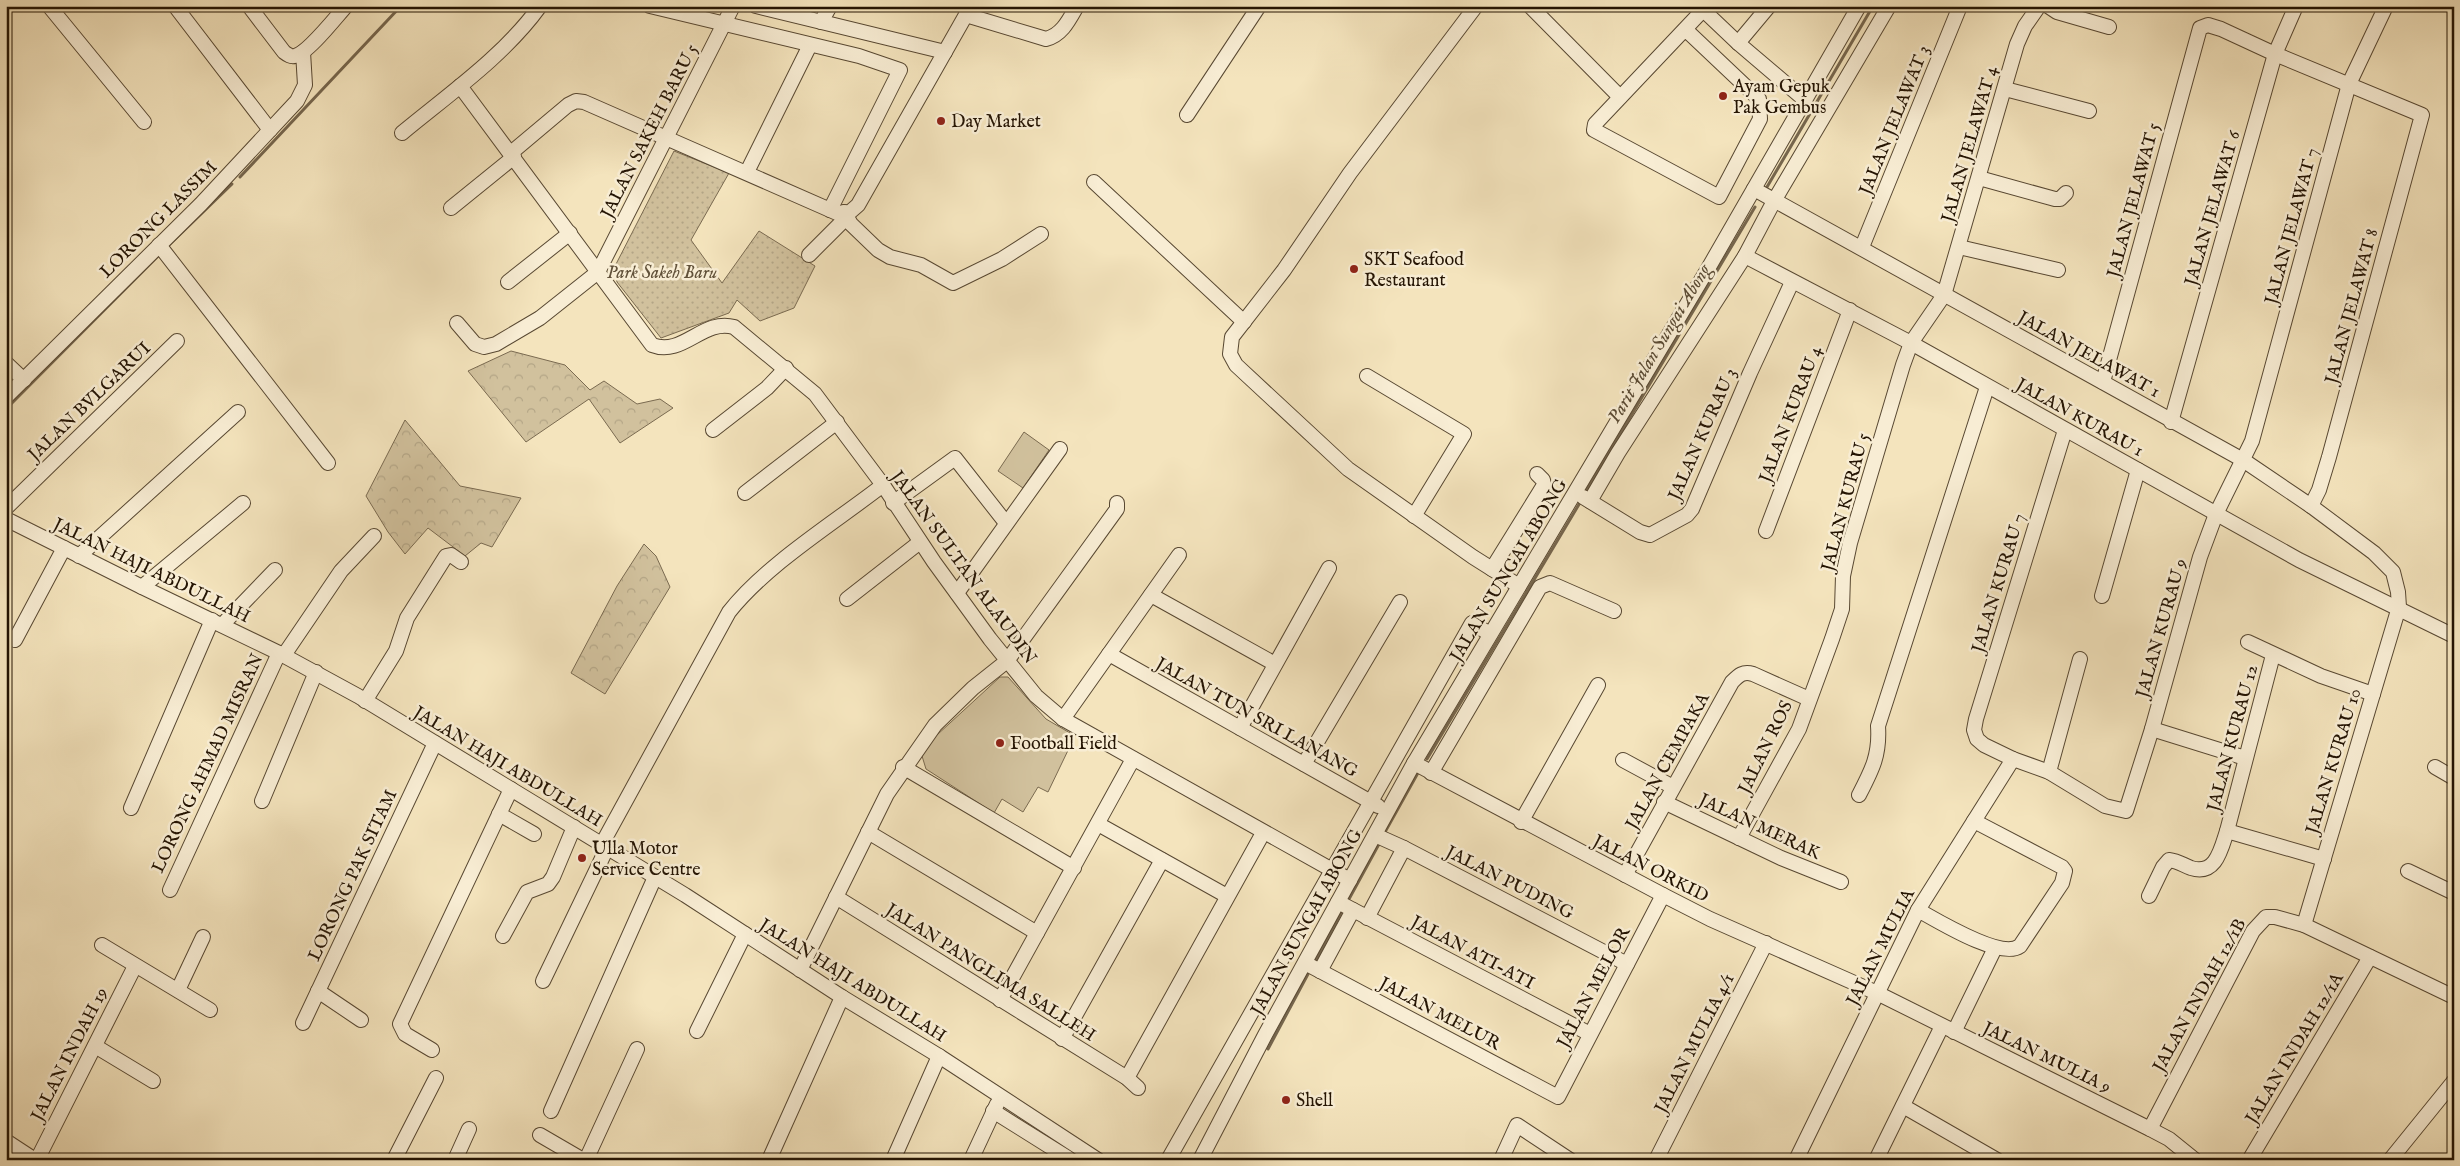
<svg xmlns="http://www.w3.org/2000/svg" width="2460" height="1166" viewBox="0 0 2460 1166" font-family="'IM FELL English',serif">
<style>
.forest{fill:url(#forest-crowns);stroke:#7a6a50}
.park{fill:url(#park-dots);stroke:#7a6a50}
.pitch{fill:#d1c19d;stroke:#7a6a50}
.lines{fill:none;stroke-linecap:round;stroke-linejoin:round}
.stream{stroke:#76664d;stroke-width:3}
.minor-casing{stroke:#584832;stroke-width:16}
.minor{stroke:#f8edd4;stroke-width:14}
.poi-dot{fill:#8f2418;stroke:#f8edd4;stroke-width:2}
.labels{text-anchor:middle;stroke-width:5;stroke-linejoin:round;paint-order:stroke}
.poi-label{font-size:18px;fill:#241403;stroke:#f8edd4;text-anchor:start}
.street-label{font-size:18px;fill:#241403;stroke:#f8edd4}
.park-label{font-size:18px;font-style:italic;fill:#615139;stroke:#f8edd4}
.water-label{font-size:19px;font-style:italic;fill:#5b4b34;stroke:#f8edd4}
</style>
<defs>
<pattern id="forest-crowns" width="20" height="18" patternUnits="userSpaceOnUse" patternTransform="scale(1.25)"><rect width="20" height="18" fill="#d1c19d"/><path d="M2 6a3 3 0 1 1 6 0M12 15a3 3 0 1 1 6 0" fill="none" stroke="#b3a586"/></pattern>
<pattern id="park-dots" width="8" height="8" patternUnits="userSpaceOnUse" patternTransform="scale(1.25)"><rect width="8" height="8" fill="#d1c19d"/><path d="M2 2h.1M6 6h.1" fill="none" stroke="#b3a586" stroke-width="1.8" stroke-linecap="round"/></pattern>
</defs>
<rect width="100%" height="100%" fill="#f4e4bd"/>
<filter id="stains"><feTurbulence type="fractalNoise" baseFrequency=".004" numOctaves="4"/><feColorMatrix values="0 0 0 0 .2 0 0 0 0 .09 0 0 0 0 .02 0 0 0 .5 -.17"/></filter>
<radialGradient id="worn" r=".72"><stop offset=".6" stop-color="#630" stop-opacity="0"/><stop offset="1" stop-color="#630" stop-opacity=".3"/></radialGradient>
<g class="forest">
<polygon points="511,351 565,365 590,390 604,381 637,404 660,399 673,408 620,443 589,399 526,442 468,371"/>
<polygon points="405,420 460,486 521,498 492,547 481,543 465,556 428,528 405,554 388,532 366,496"/>
<polygon points="644,544 656,556 670,587 605,694 571,673 617,586"/>
</g>
<polygon class="park" points="674,151 729,173 691,240 722,283 759,231 815,266 794,308 760,321 737,300 729,313 661,338 617,282 614,268"/>
<g class="pitch">
<polygon points="1024,432 1049,450 1023,488 998,471"/>
<polygon points="1000,677 1008,677 1046,719 1070,733 1073,740 1048,792 1038,787 1023,812 1002,799 994,813 926,769 922,756 925,746"/>
</g>
<g class="lines">
<g class="stream">
<polyline points="240,177 401,6"/>
<polyline points="1767,187 1873,6"/>
<polyline points="168,246 232,184"/>
<polyline points="6,409 158,256"/>
<polyline points="1585,493 1755,207"/>
<polyline points="1427,759 1581,501"/>
<polyline points="1385,832 1419,771"/>
<polyline points="1349,899 1379,844"/>
<polyline points="1316,960 1342,911"/>
<polyline points="1268,1049 1308,974"/>
</g>
<defs>
<g id="minor">
<polyline points="49,6 144,122"/>
<polyline points="175,6 270,130"/>
<path d="M249 6 284 52C288 55 291 57 295 56 308 53 336 17 346 6"/>
<polyline points="650,6 859,56 900,70 830,210"/>
<polyline points="756,6 945,52"/>
<polyline points="1476,6 1350,173 1284,270 1232,337 1230,354 1236,365 1348,469 1473,557 1519,586"/>
<polyline points="1530,6 1620,97"/>
<polyline points="1699,6 1738,43 1805,100"/>
<polyline points="2048,6 2057,12 2109,27"/>
<path d="M966 15 1046 39C1062 35 1069 20 1077 6"/>
<polyline points="821,22 830,6"/>
<polyline points="1685,29 1759,99 1760,119 1719,197 1594,130 1595,124 1703,10"/>
<polyline points="1738,43 1769,6"/>
<path d="M460 86 652 345C683 357 703 318 734 327L815 394 883 485 934 562 990 639 1036 696 1063 719 1350 880"/>
<polyline points="2005,89 2089,111"/>
<polyline points="1187,115 1259,6"/>
<path d="M402 133C449 94 504 56 540 6"/>
<polyline points="511,153 568,105 576,101 584,102 837,213 850,212 858,205 971,6"/>
<polyline points="747,172 810,45"/>
<polyline points="1979,178 2055,199 2060,199 2066,193"/>
<polyline points="1094,182 1244,322"/>
<polyline points="1754,189 2243,460 2311,506 2374,553 2393,572 2398,592 2399,607 2304,925"/>
<polyline points="451,208 514,157"/>
<polyline points="844,212 851,224 878,250 890,257 921,265 953,283 1002,259 1041,234"/>
<polyline points="159,245 328,463"/>
<polyline points="1862,247 1960,6"/>
<polyline points="1959,247 2058,270"/>
<polyline points="809,255 847,217"/>
<polyline points="1745,256 1911,343 2299,560 2454,636"/>
<polyline points="508,282 570,233"/>
<polyline points="457,323 475,344 484,347 496,344 540,318 598,272 733,6"/>
<polyline points="6,363 24,380"/>
<polyline points="1367,376 1464,434 1414,516"/>
<polyline points="2103,382 2200,28 2208,25 2221,29 2275,54 2422,115 2329,457 2319,490 2311,506"/>
<polyline points="6,397 201,204 297,101 305,85 303,52"/>
<polyline points="2171,422 2275,54 2296,6"/>
<polyline points="713,430 767,388 786,368"/>
<polyline points="2065,430 1976,719 1974,730 1977,739 1984,745 2013,759 2049,772 2105,806 2126,811 2152,729 2200,557 2216,514 2252,441 2349,84 2386,6"/>
<polyline points="745,493 837,422"/>
<polyline points="1583,497 1640,532 1650,535 1687,515 1692,509 1750,373 1792,282"/>
<polyline points="1590,501 1618,453 1745,256 1774,201 1889,6"/>
<polyline points="893,503 955,458 1006,523"/>
<polyline points="6,508 177,341"/>
<polyline points="6,519 142,587 279,653 358,696 685,895 842,997 939,1056 1098,1160"/>
<polyline points="1766,531 1850,310"/>
<polyline points="79,556 238,412"/>
<polyline points="1492,569 1544,485 1543,480 1537,474"/>
<polyline points="142,587 243,503"/>
<polyline points="957,593 1060,449"/>
<polyline points="1151,595 1275,664"/>
<polyline points="2102,596 2138,470"/>
<polyline points="847,599 920,542"/>
<polyline points="222,625 275,570"/>
<polyline points="15,640 64,548"/>
<polyline points="2248,642 2321,676 2373,694"/>
<polyline points="1109,654 1378,806"/>
<polyline points="284,655 341,571 374,536"/>
<polyline points="365,701 396,651 407,618 446,556 451,555 461,562"/>
<polyline points="1063,719 1179,555"/>
<polyline points="1240,728 1329,568"/>
<polyline points="2152,729 2245,758"/>
<polyline points="1623,760 1673,787"/>
<polyline points="1414,763 1663,895 1710,919 1877,993 2150,1129 2169,1139 2195,1160"/>
<polyline points="1304,764 1400,602"/>
<polyline points="903,767 1074,868"/>
<polyline points="2435,767 2454,778"/>
<polyline points="2049,772 2080,659"/>
<polyline points="1431,773 1540,587 1550,583 1614,611"/>
<path d="M1859 795C1872 770 1880 755 1878 726L1987 387"/>
<polyline points="262,801 316,672"/>
<polyline points="1664,802 1781,858 1841,882"/>
<polyline points="131,808 212,620"/>
<polyline points="499,814 534,834"/>
<polyline points="1521,822 1598,685"/>
<polyline points="1098,824 1227,896"/>
<polyline points="2227,831 2324,859"/>
<polyline points="868,832 1037,933"/>
<polyline points="1375,835 1404,848 1627,964"/>
<polyline points="1739,838 1799,729 1832,639 1842,609 1843,576 1850,543 1903,365 1911,343 1944,295 2017,44 2025,26 2039,6"/>
<path d="M602 844 729 612C767 564 834 523 883 485"/>
<polyline points="2408,871 2454,893"/>
<path d="M1625 875 1732 682C1739 675 1743 671 1753 674L1809 699"/>
<polyline points="170,890 279,653"/>
<path d="M2149 896 2163 867 2169 860C2178 861 2183 865 2191 868 2216 876 2221 849 2227 831L2273 655"/>
<polyline points="836,897 1127,1078 1138,1088"/>
<polyline points="1338,902 1590,1034"/>
<path d="M1918 910C1938 921 2001 960 2020 946L2062 883 2065 871 2062 867 1974 821"/>
<polyline points="1367,918 1404,848"/>
<polyline points="503,936 527,892 548,884 553,877 574,827"/>
<polyline points="102,945 210,1010"/>
<polyline points="1305,963 1558,1097 1663,895"/>
<polyline points="800,970 887,794 935,725 973,688 1007,661 1117,509 1117,503"/>
<polyline points="1320,971 1353,910"/>
<polyline points="543,981 607,848"/>
<polyline points="178,990 203,937"/>
<polyline points="318,991 361,1020"/>
<polyline points="1000,1000 1133,759"/>
<polyline points="303,1023 435,743"/>
<polyline points="697,1031 745,934"/>
<polyline points="1954,1032 1995,948"/>
<polyline points="1062,1039 1162,860"/>
<polyline points="95,1046 153,1081"/>
<polyline points="432,1050 405,1034 400,1024 511,789"/>
<polyline points="1127,1078 1263,833"/>
<polyline points="1903,1106 1997,1160"/>
<polyline points="551,1111 655,877"/>
<polyline points="993,1111 1068,1158"/>
<polyline points="2150,1129 2253,931 2266,917 2275,917 2304,925 2454,997"/>
<polyline points="540,1135 583,1160"/>
<polyline points="6,1141 35,1160"/>
<polyline points="2251,1157 2370,957"/>
<polyline points="37,1160 135,966"/>
<polyline points="394,1160 436,1078"/>
<polyline points="455,1160 469,1129"/>
<polyline points="586,1160 637,1049"/>
<polyline points="769,1160 842,997"/>
<polyline points="893,1160 939,1056"/>
<polyline points="971,1160 997,1104"/>
<polyline points="1168,1160 1472,623 1490,634"/>
<polyline points="1200,1160 1265,1035 1414,763 1709,267 1859,6"/>
<polyline points="1501,1160 1517,1125 1570,1160"/>
<polyline points="1656,1160 1766,943"/>
<polyline points="1796,1160 1918,910 2013,759"/>
<polyline points="1876,1160 1942,1026"/>
<polyline points="2390,1160 2454,1081"/>
</g>
</defs>
<use href="#minor" class="minor-casing"/>
<use href="#minor" class="minor"/>
</g>
<g class="poi-dot">
<circle cx="1723" cy="96" r="5"/>
<circle cx="941" cy="121" r="5"/>
<circle cx="1354" cy="269" r="5"/>
<circle cx="1000" cy="743" r="5"/>
<circle cx="582" cy="858" r="5"/>
<circle cx="1286" cy="1100" r="5"/>
</g>
<g class="labels">
<g class="poi-label">
<text x="1733" y="92">Ayam Gepuk<tspan x="1733" dy="21">Pak Gembus</tspan></text>
<text x="951" y="127">Day Market</text>
<text x="1364" y="265">SKT Seafood<tspan x="1364" dy="21">Restaurant</tspan></text>
<text x="1010" y="749">Football Field</text>
<text x="592" y="854">Ulla Motor<tspan x="592" dy="21">Service Centre</tspan></text>
<text x="1296" y="1106">Shell</text>
</g>
<g class="street-label">
<text transform="translate(1894 120) rotate(-68)" y="6">JALAN JELAWAT 3</text>
<text transform="translate(649 131) rotate(-63)" y="6">JALAN SAKEH BARU 5</text>
<text transform="translate(1969 144) rotate(-74)" y="6">JALAN JELAWAT 4</text>
<text transform="translate(2133 200) rotate(-75)" y="6">JALAN JELAWAT 5</text>
<text transform="translate(2212 208) rotate(-74)" y="6">JALAN JELAWAT 6</text>
<text transform="translate(158 219) rotate(-45)" y="6">LORONG LASSIM</text>
<text transform="translate(2291 226) rotate(-75)" y="6">JALAN JELAWAT 7</text>
<text transform="translate(2351 306) rotate(-75)" y="6">JALAN JELAWAT 8</text>
<text transform="translate(2089 354) rotate(29)" y="6">JALAN JELAWAT 1</text>
<text transform="translate(89 401) rotate(-44)" y="6">JALAN BVLGARUI</text>
<text transform="translate(1790 414) rotate(-69)" y="6">JALAN KURAU 4</text>
<text transform="translate(2080 417) rotate(29)" y="6">JALAN KURAU 1</text>
<text transform="translate(1702 434) rotate(-66)" y="6">JALAN KURAU 3</text>
<text transform="translate(1845 502) rotate(-75)" y="6">JALAN KURAU 5</text>
<text transform="translate(964 567) rotate(54)" y="6">JALAN SULTAN ALAUDIN</text>
<text transform="translate(152 570) rotate(26)" y="6">JALAN HAJI ABDULLAH</text>
<text transform="translate(1508 570) rotate(-59)" y="6">JALAN SUNGAI ABONG</text>
<text transform="translate(1998 583) rotate(-73)" y="6">JALAN KURAU 7</text>
<text transform="translate(2161 628) rotate(-74)" y="6">JALAN KURAU 9</text>
<text transform="translate(1257 717) rotate(29)" y="6">JALAN TUN SRI LANANG</text>
<text transform="translate(2232 738) rotate(-75)" y="6">JALAN KURAU 12</text>
<text transform="translate(1765 747) rotate(-64)" y="6">JALAN ROS</text>
<text transform="translate(1667 761) rotate(-61)" y="6">JALAN CEMPAKA</text>
<text transform="translate(2333 761) rotate(-73)" y="6">JALAN KURAU 10</text>
<text transform="translate(207 763) rotate(-65)" y="6">LORONG AHMAD MISRAN</text>
<text transform="translate(508 766) rotate(31)" y="6">JALAN HAJI ABDULLAH</text>
<text transform="translate(1760 826) rotate(25)" y="6">JALAN MERAK</text>
<text transform="translate(1651 868) rotate(27)" y="6">JALAN ORKID</text>
<text transform="translate(352 875) rotate(-65)" y="6">LORONG PAK SITAM</text>
<text transform="translate(1510 882) rotate(27)" y="6">JALAN PUDING</text>
<text transform="translate(1306 922) rotate(-61)" y="6">JALAN SUNGAI ABONG</text>
<text transform="translate(1880 947) rotate(-63)" y="6">JALAN MULIA</text>
<text transform="translate(1473 952) rotate(28)" y="6">JALAN ATI-ATI</text>
<text transform="translate(991 972) rotate(32)" y="6">JALAN PANGLIMA SALLEH</text>
<text transform="translate(853 980) rotate(32)" y="6">JALAN HAJI ABDULLAH</text>
<text transform="translate(1593 987) rotate(-62)" y="6">JALAN MELOR</text>
<text transform="translate(2199 995) rotate(-61)" y="6">JALAN INDAH 12/1B</text>
<text transform="translate(1440 1013) rotate(28)" y="6">JALAN MELUR</text>
<text transform="translate(1694 1043) rotate(-63)" y="6">JALAN MULIA 4/1</text>
<text transform="translate(2294 1048) rotate(-59)" y="6">JALAN INDAH 12/1A</text>
<text transform="translate(69 1054) rotate(-63)" y="6">JALAN INDAH 19</text>
<text transform="translate(2047 1057) rotate(26)" y="6">JALAN MULIA 9</text>
</g>
<g class="park-label">
<text x="662" y="278">Park Sakeh Baru</text>
</g>
<g class="water-label">
<text transform="translate(1658 343) rotate(-59)" y="7">Parit Jalan Sungai Abong</text>
</g>
</g>
<rect width="2460" height="1166" fill="none" stroke="#f4e4bd" stroke-width="25"/>
<rect x="8" y="8" width="2445" height="1151" fill="none" stroke="#241403" stroke-width="2.5"/>
<rect x="12" y="12" width="2435" height="1141" fill="none" stroke="#241403"/>
<rect width="100%" height="100%" filter="url(#stains)"/>
<rect width="100%" height="100%" fill="url(#worn)"/>
</svg>
